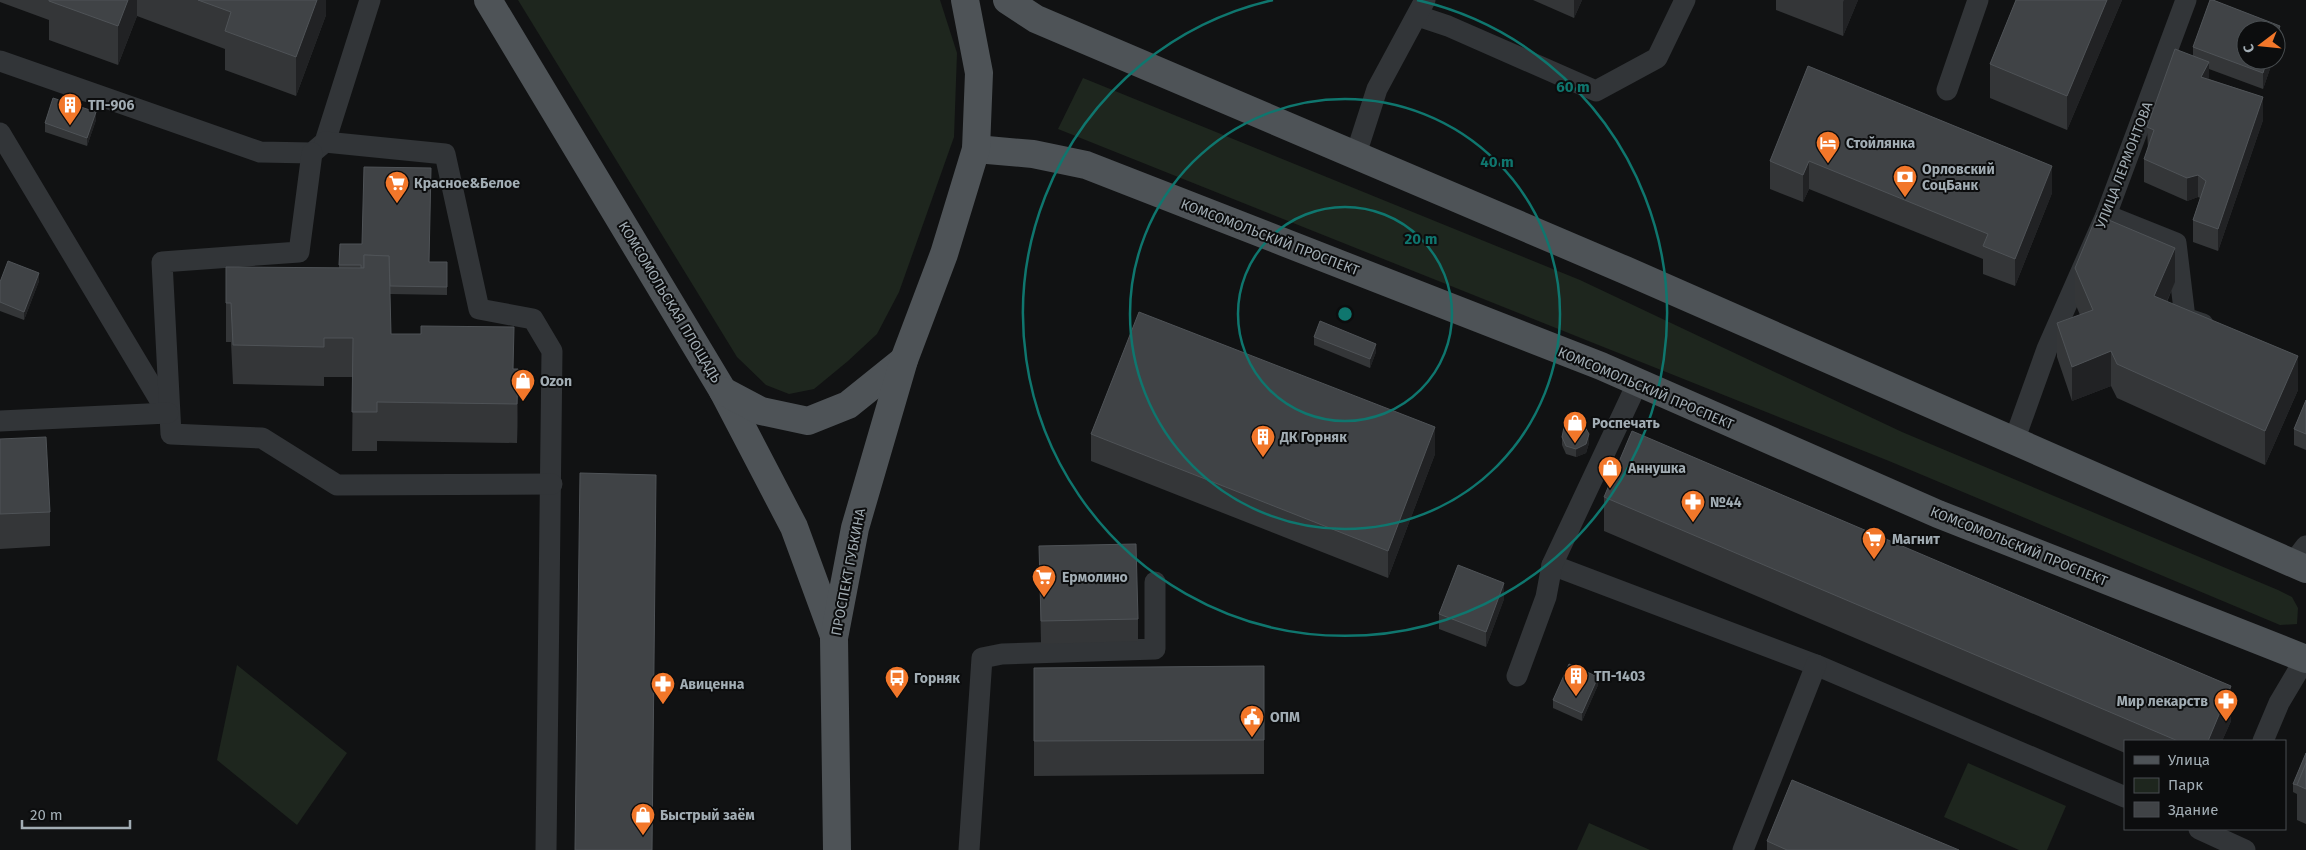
<svg xmlns="http://www.w3.org/2000/svg" width="2306" height="850" viewBox="0 0 2306 850" font-family="'Fira Sans',sans-serif">
<style>
.green{fill:#1e261e}
.lines{fill:none;stroke-linecap:round;stroke-linejoin:round}
.lane{stroke:#323538;stroke-width:21}
.primary{stroke:#4e5357;stroke-width:28}
.wall{fill:#343638}
.shaded-wall{fill:#212224}
.building{fill:#404346;stroke:#4f5357}
.ring{fill:none;stroke:#0f766e;stroke-width:2.5}
.labels{text-anchor:middle;stroke-width:4;stroke-linejoin:round;paint-order:stroke}
.poi-label{font-size:14px;font-weight:bold;fill:#a2adb4;stroke:#0c0d0e;text-anchor:start}
.street-label{font-size:14px;fill:#a2adb4;stroke:#0c0d0e}
.centre{fill:#0f766e;stroke:#0c0d0e;stroke-width:2.5}
.ring-label{font-size:15px;text-anchor:middle;font-weight:bold;fill:#0f766e;stroke:#0c0d0e;stroke-width:4;stroke-linejoin:round;paint-order:stroke}
</style>
<rect width="100%" height="100%" fill="#111213"/>
<g class="green">
<polygon points="518,0 940,0 957,53 954,137 899,292 877,334 848,361 814,389 789,394 766,385 737,357"/>
<polygon points="1083,78 1580,280 1902,432 2278,590 2292,597 2298,608 2297,624 2280,625 1889,461 1058,129"/>
<polygon points="237,665 347,753 297,825 217,760"/>
<polygon points="1968,763 2066,806 2047,850 2019,850 1944,817"/>
<polygon points="1589,823 1650,850 1577,850"/>
</g>
<g class="lines">
<g class="lane">
<polyline points="1418,16 1448,26 1596,91 1657,58 1685,0"/>
<polyline points="0,61 260,152 312,153 325,142 370,0"/>
<polyline points="1947,90 1978,0"/>
<polyline points="0,133 167,412"/>
<polyline points="325,142 445,154 479,309 533,319 552,351 546,850"/>
<polyline points="312,153 299,252 162,262 171,434 262,438 337,485 552,484"/>
<polyline points="1356,154 1377,89 1425,0"/>
<polyline points="2106,215 2176,243 2185,318 2203,324"/>
<polyline points="0,421 168,413"/>
<polyline points="2014,441 2047,349 2106,215 2186,0"/>
<polyline points="2293,563 2306,546"/>
<polyline points="1552,565 1816,665 2125,797"/>
<polyline points="1517,676 1546,597 1552,565 1637,384"/>
<polyline points="2263,741 2279,703 2305,659"/>
<polyline points="2199,829 2245,850"/>
<polyline points="969,850 982,658 1002,654 1155,649 1155,582"/>
<polyline points="1743,850 1816,665"/>
</g>
<g class="primary">
<polyline points="488,0 723,391 794,527 834,636"/>
<polyline points="1007,0 1036,19 1625,270 2306,569"/>
<polyline points="976,149 1033,154 1086,165 1601,366 1938,514 2306,659"/>
<polyline points="723,391 761,411 808,421 848,405 904,360"/>
<polyline points="837,850 834,638 855,528 904,360 944,254 976,149 979,73 965,0"/>
</g>
</g>
<g class="wall">
<polygon points="0,0 326,0 326,15 296,96 225,70 225,49 137,16 118,65 49,40 49,20 0,2"/>
<polygon points="1533,0 1582,0 1574,18"/>
<polygon points="1776,0 1858,0 1843,36 1776,10"/>
<polygon points="2016,0 2122,0 2067,130 1990,98 1990,64"/>
<polygon points="2210,0 2213,0 2280,26 2280,41 2276,52 2276,30 2246,30 2246,60 2273,60 2263,89 2209,69 2209,79 2263,97 2263,120 2218,251 2193,242 2193,220 2200,198 2198,197 2187,201 2144,182 2144,159 2148,150 2147,127 2175,49 2193,56 2193,47"/>
<polygon points="1808,66 2052,193 2015,286 1983,274 1983,259 1809,189 1803,202 1770,189 1770,161"/>
<polygon points="96,120 87,146 45,132 45,123"/>
<polygon points="429,262 447,262 447,295 390,294 391,334 514,369 518,408 517,443 377,441 377,451 352,451 353,377 324,377 324,386 233,384 231,342 226,342 226,303 339,268 339,265"/>
<polygon points="2075,268 2175,282 2167,302 2298,390 2265,465 2117,398 2111,386 2072,401 2057,357 2057,323 2080,315 2075,303"/>
<polygon points="39,281 24,320 0,311 0,282"/>
<polygon points="1314,337 1376,352 1370,368 1314,345"/>
<polygon points="2306,400 2306,450 2294,445 2294,429"/>
<polygon points="1091,434 1435,454 1388,578 1091,461"/>
<polygon points="1562,437 1589,443 1586,453 1576,457 1566,454 1562,445"/>
<polygon points="0,439 50,512 50,546 0,549"/>
<polygon points="1604,497 2231,721 2222,741 2125,741 2125,753 1604,531"/>
<polygon points="1039,546 1138,619 1138,641 1041,644"/>
<polygon points="1504,599 1486,647 1439,629 1439,614"/>
<polygon points="1264,666 1264,774 1034,776 1034,668"/>
<polygon points="1598,685 1582,721 1553,708 1553,700"/>
<polygon points="2306,753 2306,824 2297,820 2297,794 2293,792 2293,784"/>
<polygon points="1767,841 1959,850 1767,850"/>
</g>
<g class="shaded-wall">
<polygon points="128,0 137,0 137,16 118,65 118,26"/>
<polygon points="317,0 326,0 326,15 296,96 296,57"/>
<polygon points="1574,0 1582,0 1574,18"/>
<polygon points="1844,0 1858,0 1843,36 1843,2"/>
<polygon points="2107,0 2122,0 2067,130 2067,96"/>
<polygon points="2280,26 2280,41 2276,52 2276,36"/>
<polygon points="2267,60 2273,60 2263,89 2263,73"/>
<polygon points="2209,62 2209,84 2201,77"/>
<polygon points="2263,97 2263,120 2218,251 2218,229"/>
<polygon points="96,112 96,120 87,146 87,138"/>
<polygon points="1809,161 1809,189 1803,202 1803,175"/>
<polygon points="2052,166 2052,193 2015,286 2015,259"/>
<polygon points="2198,175 2198,197 2187,201 2187,178"/>
<polygon points="2175,248 2175,282 2154,331 2154,296"/>
<polygon points="39,273 39,281 24,320 24,312"/>
<polygon points="1376,344 1376,352 1370,368 1370,359"/>
<polygon points="2111,351 2111,386 2072,401 2072,367"/>
<polygon points="2298,356 2298,390 2265,465 2265,431"/>
<polygon points="518,369 518,408 517,443 517,404"/>
<polygon points="1435,427 1435,454 1388,578 1388,551"/>
<polygon points="1589,434 1589,443 1586,453 1576,457 1576,449"/>
<polygon points="1504,583 1504,599 1486,647 1486,632"/>
<polygon points="1598,677 1598,685 1582,721 1582,713"/>
<polygon points="2231,686 2231,721 2222,741 2208,741"/>
</g>
<g class="building">
<polygon points="49,0 128,0 118,26 49,1"/>
<polygon points="198,0 317,0 296,57 225,31 231,12"/>
<polygon points="2016,0 2107,0 2067,96 1990,64"/>
<polygon points="2210,0 2213,0 2280,26 2276,36 2276,30 2246,30 2246,60 2267,60 2263,73 2193,47"/>
<polygon points="2175,49 2209,62 2201,77 2263,97 2218,229 2193,220 2206,181 2198,175 2187,178 2144,159 2154,130 2147,127"/>
<polygon points="1808,66 2052,166 2015,259 1983,246 1988,234 1809,161 1803,175 1770,161"/>
<polygon points="53,98 96,112 87,138 45,123"/>
<polygon points="364,167 431,168 429,262 447,262 447,287 390,286 389,256 364,255 364,268 361,268 361,265 339,265 340,244 362,244"/>
<polygon points="2097,215 2175,248 2154,296 2298,356 2265,431 2117,364 2111,351 2072,367 2057,323 2093,310 2075,268"/>
<polygon points="364,255 389,256 391,334 421,334 421,326 514,327 513,369 518,369 517,404 377,402 377,412 352,412 353,338 324,338 324,347 233,345 231,303 226,303 226,267 364,268"/>
<polygon points="8,261 39,273 24,312 0,302 0,282"/>
<polygon points="1139,312 1435,427 1388,551 1091,434"/>
<polygon points="1320,321 1376,344 1370,359 1314,337"/>
<polygon points="2306,400 2306,434 2294,429"/>
<polygon points="1574,422 1584,425 1589,434 1586,444 1576,449 1566,446 1562,437 1564,427"/>
<polygon points="1632,431 2231,686 2208,741 2178,741 1604,497"/>
<polygon points="46,437 50,512 0,514 0,439"/>
<polygon points="580,473 656,475 652,850 575,850"/>
<polygon points="1136,544 1138,619 1041,621 1039,546"/>
<polygon points="1458,565 1504,583 1486,632 1439,614"/>
<polygon points="1569,664 1598,677 1582,713 1553,700"/>
<polygon points="1264,666 1264,740 1034,741 1034,668"/>
<polygon points="2306,753 2306,763 2297,785 2293,784"/>
<polygon points="2306,763 2306,789 2297,785"/>
<polygon points="1792,780 1959,850 1787,850 1767,841"/>
</g>
<g class="ring">
<circle cx="1345" cy="314" r="107"/>
<circle cx="1345" cy="314" r="215"/>
<path d="M1417 0A322 322 0 1 1 1273 0"/>
</g>
<defs>
<symbol id="building-pin" viewBox="-11 -11 22 30"><path d="M0 17L-7.5 6A9.5 9.5 0 1 1 7.5 6Z" fill="#f2772a" stroke="#0c0d0e"/><path d="M-4-6H4V6H1V3H-1V6H-4ZM-2.5-4.3h1.7v1.8h-1.7ZM.8-4.3h1.7v1.8H.8ZM-2.5-1h1.7V.8h-1.7ZM.8-1h1.7V.8H.8Z" fill="#fff"/></symbol>
<symbol id="hotel-pin" viewBox="-11 -11 22 30"><path d="M0 17L-7.5 6A9.5 9.5 0 1 1 7.5 6Z" fill="#f2772a" stroke="#0c0d0e"/><path d="M-6-4.5h1.5V1H6V5H4.5V3h-9V5H-6ZM-4 0a1.8 1.8 0 1 1 3.6 0ZM.5 0V-2.5h3Q6-2.5 6 0Z" fill="#fff"/></symbol>
<symbol id="bank-pin" viewBox="-11 -11 22 30"><path d="M0 17L-7.5 6A9.5 9.5 0 1 1 7.5 6Z" fill="#f2772a" stroke="#0c0d0e"/><path d="M-6-4H6V4H-6ZM0-2.3a2.3 2.3 0 1 0 0 4.6a2.3 2.3 0 1 0 0-4.6Z" fill="#fff"/></symbol>
<symbol id="supermarket-pin" viewBox="-11 -11 22 30"><path d="M0 17L-7.5 6A9.5 9.5 0 1 1 7.5 6Z" fill="#f2772a" stroke="#0c0d0e"/><path d="M-6-5.5h2.5l.6 2H6L4.5 2H-2.5L-4.4-4H-6ZM-1.5 3.2a1.3 1.3 0 1 0 .1 0ZM3 3.2a1.3 1.3 0 1 0 .1 0Z" fill="#fff"/></symbol>
<symbol id="shop-pin" viewBox="-11 -11 22 30"><path d="M0 17L-7.5 6A9.5 9.5 0 1 1 7.5 6Z" fill="#f2772a" stroke="#0c0d0e"/><path d="M-5-2.5h2.3a2.7 3.5 0 0 1 5.4 0H5L5.5 6h-11ZM-1.5-2.5h3a1.5 2.3 0 0 0-3 0Z" fill="#fff"/></symbol>
<symbol id="pharmacy-pin" viewBox="-11 -11 22 30"><path d="M0 17L-7.5 6A9.5 9.5 0 1 1 7.5 6Z" fill="#f2772a" stroke="#0c0d0e"/><path d="M-2-6h4v4h4v4h-4v4h-4v-4h-4v-4h4Z" fill="#fff"/></symbol>
<symbol id="bus-pin" viewBox="-11 -11 22 30"><path d="M0 17L-7.5 6A9.5 9.5 0 1 1 7.5 6Z" fill="#f2772a" stroke="#0c0d0e"/><path d="M-5-6H5V4H4V6H2V4H-2V6H-4V4H-5ZM-3.5-4V0h7V-4ZM-3.5 1.2v1.5H-2V1.2ZM2 1.2v1.5H3.5V1.2Z" fill="#fff"/></symbol>
<symbol id="civic-pin" viewBox="-11 -11 22 30"><path d="M0 17L-7.5 6A9.5 9.5 0 1 1 7.5 6Z" fill="#f2772a" stroke="#0c0d0e"/><path d="M-.6-6.5H3V-4.5H.6V-3L4-1V1h2V6H-6V1h2V-1L-.6-3ZM-1.2 2.5V6h2.4V2.5Z" fill="#fff"/></symbol>
</defs>
<g fill-rule="evenodd">
<use href="#building-pin" x="56" y="91" width="28" height="38"/>
<use href="#hotel-pin" x="1814" y="129" width="28" height="38"/>
<use href="#bank-pin" x="1891" y="163" width="28" height="38"/>
<use href="#supermarket-pin" x="383" y="169" width="28" height="38"/>
<use href="#shop-pin" x="509" y="367" width="28" height="38"/>
<use href="#shop-pin" x="1561" y="409" width="28" height="38"/>
<use href="#building-pin" x="1249" y="423" width="28" height="38"/>
<use href="#shop-pin" x="1596" y="454" width="28" height="38"/>
<use href="#pharmacy-pin" x="1679" y="488" width="28" height="38"/>
<use href="#supermarket-pin" x="1860" y="525" width="28" height="38"/>
<use href="#supermarket-pin" x="1030" y="563" width="28" height="38"/>
<use href="#building-pin" x="1562" y="662" width="28" height="38"/>
<use href="#bus-pin" x="883" y="664" width="28" height="38"/>
<use href="#pharmacy-pin" x="649" y="670" width="28" height="38"/>
<use href="#pharmacy-pin" x="2212" y="687" width="28" height="38"/>
<use href="#civic-pin" x="1238" y="703" width="28" height="38"/>
<use href="#shop-pin" x="629" y="801" width="28" height="38"/>
</g>
<g class="labels">
<g class="poi-label">
<text x="88" y="110">ТП-906</text>
<text x="1846" y="148">Стойлянка</text>
<text x="1922" y="174">Орловский<tspan x="1922" dy="16">СоцБанк</tspan></text>
<text x="414" y="188">Красное&amp;Белое</text>
<text x="540" y="386">Ozon</text>
<text x="1592" y="428">Роспечать</text>
<text x="1280" y="442">ДК Горняк</text>
<text x="1628" y="473">Аннушка</text>
<text x="1710" y="507">№44</text>
<text x="1892" y="544">Магнит</text>
<text x="1062" y="582">Ермолино</text>
<text x="1594" y="681">ТП-1403</text>
<text x="914" y="683">Горняк</text>
<text x="680" y="689">Авиценна</text>
<text x="2208" y="706" text-anchor="end">Мир лекарств</text>
<text x="1270" y="722">ОПМ</text>
<text x="660" y="820">Быстрый заём</text>
</g>
<g class="street-label">
<text transform="translate(2124 165) rotate(-69)" y="5">УЛИЦА ЛЕРМОНТОВА</text>
<text transform="translate(1270 237) rotate(21)" y="5">КОМСОМОЛЬСКИЙ ПРОСПЕКТ</text>
<text transform="translate(670 302) rotate(59)" y="5">КОМСОМОЛЬСКАЯ ПЛОЩАДЬ</text>
<text transform="translate(1646 388) rotate(23)" y="5">КОМСОМОЛЬСКИЙ ПРОСПЕКТ</text>
<text transform="translate(2019 546) rotate(22)" y="5">КОМСОМОЛЬСКИЙ ПРОСПЕКТ</text>
<text transform="translate(848 572) rotate(-79)" y="5">ПРОСПЕКТ ГУБКИНА</text>
</g>
</g>
<circle cx="1345" cy="314" r="8" class="centre"/>
<g class="ring-label">
<text x="1573" y="92">60 m</text>
<text x="1497" y="167">40 m</text>
<text x="1421" y="244">20 m</text>
</g>
<rect x="2124" y="740" width="162" height="90" fill="#0c0d0e" stroke="#484d50"/>
<rect x="2134" y="756" width="25" height="8" fill="#4e5357" stroke="#484d50"/>
<text x="2168" y="765" font-size="15" fill="#a2adb4">Улица</text>
<rect x="2134" y="778" width="25" height="15" fill="#1e261e" stroke="#484d50"/>
<text x="2168" y="790" font-size="15" fill="#a2adb4">Парк</text>
<rect x="2134" y="802" width="25" height="15" fill="#404346" stroke="#484d50"/>
<text x="2168" y="815" font-size="15" fill="#a2adb4">Здание</text>
<g transform="translate(2261 45) rotate(254)"><circle r="24" fill="#0c0d0e" stroke="#484d50"/>
<path d="M0-4L9 19L0 12L-9 19Z" fill="#f2772a"/>
<text y="-8" font-size="14" font-weight="bold" text-anchor="middle" fill="#a2adb4">С</text>
</g>
<path d="M22 820v8h108v-8" fill="none" stroke="#a2adb4" stroke-width="2.5"/>
<text x="30" y="820" font-size="15" fill="#a2adb4" stroke="#0c0d0e" stroke-width="4" paint-order="stroke">20 m</text>
</svg>
